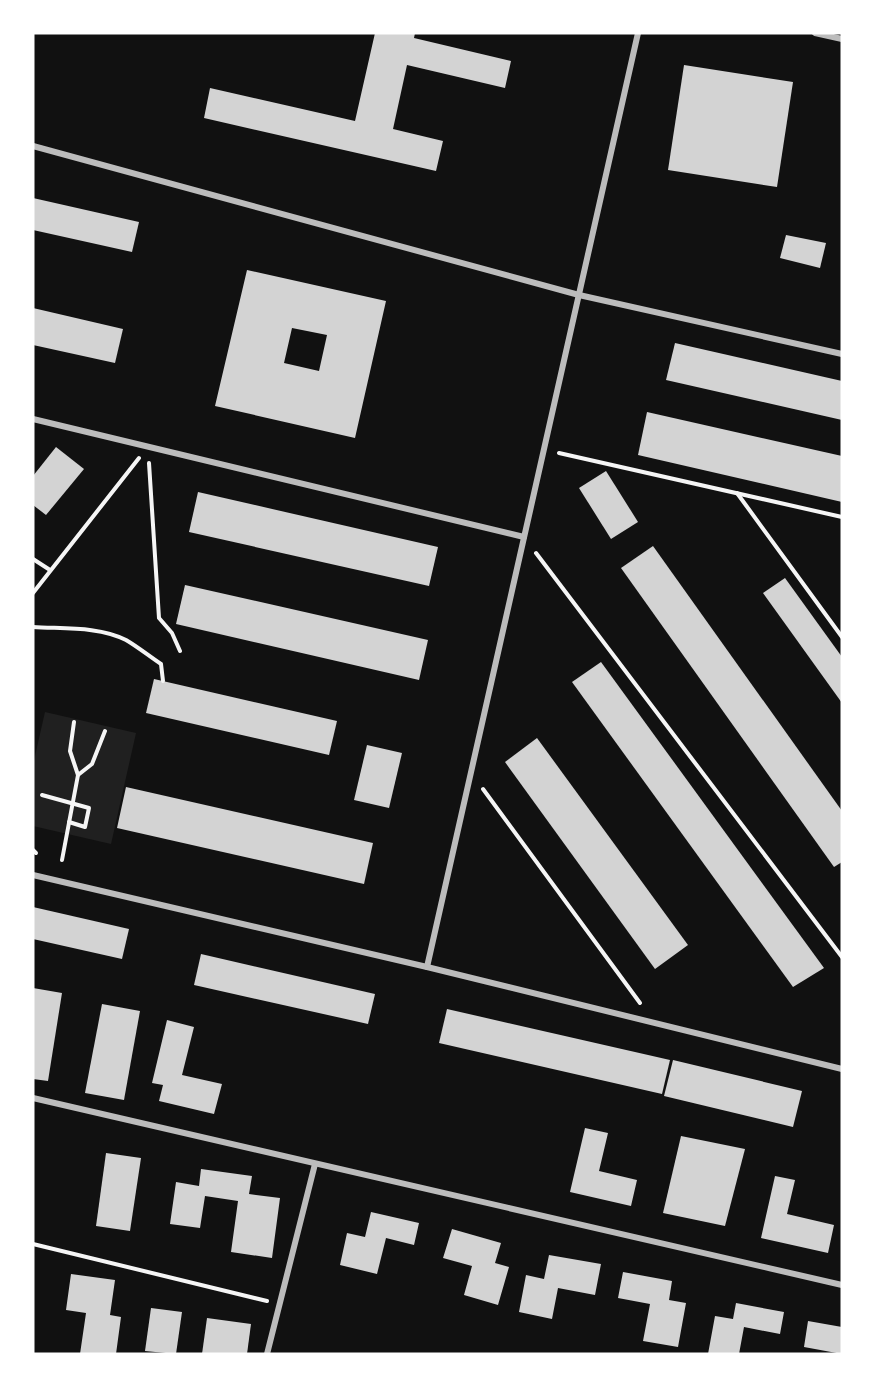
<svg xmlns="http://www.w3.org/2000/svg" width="875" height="1387" viewBox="0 0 875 1387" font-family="Inter,sans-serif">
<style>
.green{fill:#202020}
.building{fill:#d3d3d3;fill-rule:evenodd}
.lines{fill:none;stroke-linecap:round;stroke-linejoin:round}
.path{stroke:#f5f5f5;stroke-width:4}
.minor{stroke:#bcbcbc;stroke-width:6}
</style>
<rect width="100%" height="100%" fill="#111"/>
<polygon class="green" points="45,712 136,733 111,844 33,826 33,765"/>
<g class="building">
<polygon points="375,33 415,33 414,38 511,61 505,88 407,65 393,129 443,141 436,171 204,118 210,88 355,121"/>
<polygon points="684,65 793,82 777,187 668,170"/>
<polygon points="33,198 139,222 132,252 33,230"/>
<polygon points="786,235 826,243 820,268 780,258"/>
<path d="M247 270 386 301 355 438 215 406ZM292 328 327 335 319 371 284 363Z"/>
<polygon points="33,308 123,329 115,363 33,345"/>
<polygon points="675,343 842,381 842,420 666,380"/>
<polygon points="647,412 842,456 842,502 638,455"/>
<polygon points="56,447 84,469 46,515 33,505 33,476"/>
<polygon points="606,471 638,522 611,539 579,488"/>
<polygon points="198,492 438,547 429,586 189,532"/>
<polygon points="653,546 842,811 842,862 834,867 621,568"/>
<polygon points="785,578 842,657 842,703 763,593"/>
<polygon points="185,585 428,640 419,680 176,624"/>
<polygon points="601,662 824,968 793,987 572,682"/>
<polygon points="154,679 337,721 329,755 146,713"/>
<polygon points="537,738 688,945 655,969 505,762"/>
<polygon points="367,745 402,753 389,808 354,800"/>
<polygon points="126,787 373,843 364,884 117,828"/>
<polygon points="33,907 129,929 122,959 33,939"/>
<polygon points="201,954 375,994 368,1024 194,985"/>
<polygon points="33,988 62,993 48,1081 33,1079"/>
<polygon points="102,1004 140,1011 124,1100 85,1093"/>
<polygon points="447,1009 670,1060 662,1094 439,1043"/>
<polygon points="167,1020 194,1027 182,1075 222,1084 214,1114 159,1101 163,1085 152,1083"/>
<polygon points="673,1060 802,1091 793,1127 664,1096"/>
<polygon points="585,1128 608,1133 599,1171 637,1180 631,1206 570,1192"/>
<polygon points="681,1136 745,1149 725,1226 663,1213"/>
<polygon points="106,1153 141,1158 130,1231 96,1226"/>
<polygon points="201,1169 252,1176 249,1194 280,1198 272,1258 231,1252 238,1201 205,1196 200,1228 170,1224 176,1182 199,1186"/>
<polygon points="775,1176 795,1180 787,1214 834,1225 828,1253 761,1238"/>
<polygon points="371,1212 419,1223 414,1245 386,1238 377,1274 340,1265 347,1233 365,1237"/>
<polygon points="452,1229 501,1243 495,1263 509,1267 498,1305 464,1295 472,1266 443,1258"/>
<polygon points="549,1255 601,1264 595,1295 558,1288 552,1319 519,1312 526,1275 544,1279"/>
<polygon points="623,1272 672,1281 669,1300 686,1303 678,1347 643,1341 650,1304 618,1298"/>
<polygon points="71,1274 115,1280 110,1315 121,1317 116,1354 80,1354 86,1313 66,1310"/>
<polygon points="736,1303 784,1312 780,1334 744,1327 739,1354 708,1354 715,1316 733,1319"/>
<polygon points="151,1308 182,1312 176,1354 145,1351"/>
<polygon points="207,1318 251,1324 247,1354 202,1354"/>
<polygon points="808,1321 842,1327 842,1354 804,1347"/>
</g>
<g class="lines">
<g class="path">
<polyline points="559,453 842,517"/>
<polyline points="149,463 159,618 172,633 180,651"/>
<polyline points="737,493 842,637"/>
<polyline points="536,553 842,957"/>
<polyline points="33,559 50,570"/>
<polyline points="33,593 139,458"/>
<path d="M33 627C62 629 99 626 126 640 138 647 149 656 161 664L163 681"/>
<polyline points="74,722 70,751 78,775"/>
<polyline points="483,789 640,1003"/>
<polyline points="42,795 89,808 85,827 69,822"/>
<polyline points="33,850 36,853"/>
<polyline points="62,860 78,775 92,764 105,731"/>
<polyline points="33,1244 267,1301"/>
</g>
<g class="minor">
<polyline points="815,33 842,39"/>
<polyline points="33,146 579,295 842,354"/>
<polyline points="33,419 524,537"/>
<polyline points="33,875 427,967 842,1069"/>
<polyline points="427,967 638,33"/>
<polyline points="33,1098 842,1285"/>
<polyline points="267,1354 315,1164"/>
</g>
</g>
<rect width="875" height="1387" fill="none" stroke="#ffffff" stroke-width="69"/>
</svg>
